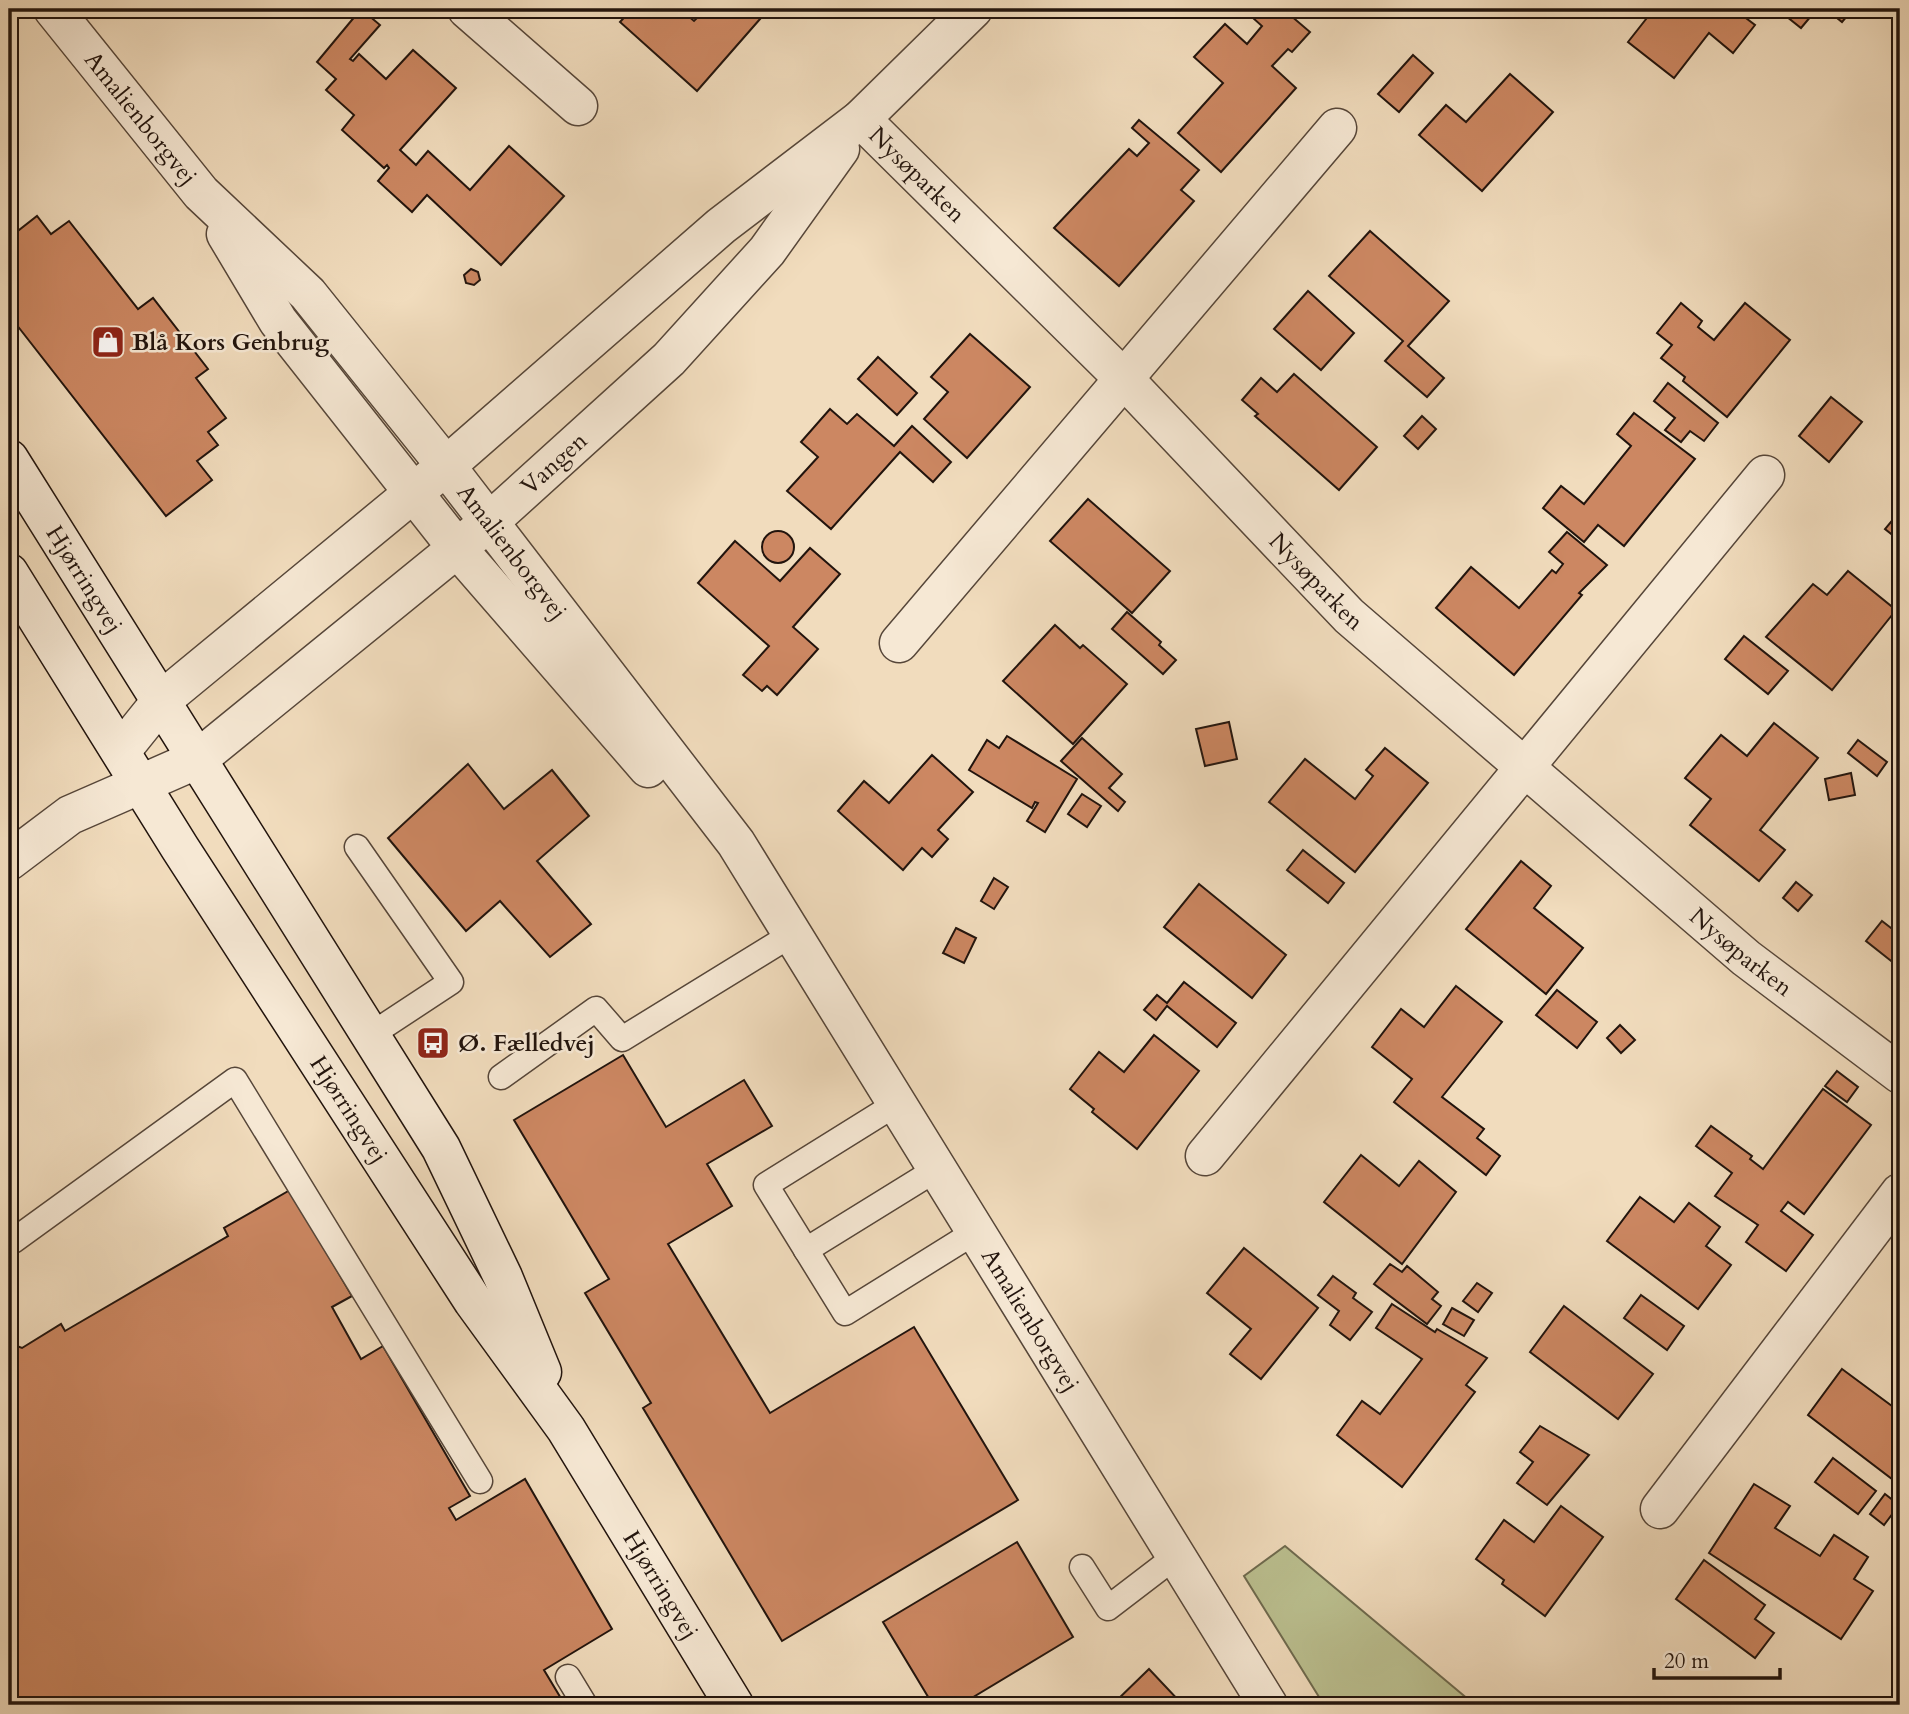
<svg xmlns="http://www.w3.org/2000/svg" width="1909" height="1714" viewBox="0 0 1909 1714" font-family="Cardo,serif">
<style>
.green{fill:#bbc090;stroke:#6e6a4e;stroke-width:2}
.building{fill:#cc8762;stroke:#22140d;stroke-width:2}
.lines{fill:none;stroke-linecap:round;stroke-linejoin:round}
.service-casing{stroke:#564639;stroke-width:27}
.minor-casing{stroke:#564639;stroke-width:41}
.tertiary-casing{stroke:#564639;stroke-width:41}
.secondary-casing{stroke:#22140d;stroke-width:41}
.service{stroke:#f6e8d4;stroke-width:24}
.minor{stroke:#f6e8d4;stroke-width:38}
.tertiary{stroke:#f6e8d4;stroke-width:38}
.secondary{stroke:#f6e8d4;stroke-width:38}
.labels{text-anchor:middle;stroke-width:5;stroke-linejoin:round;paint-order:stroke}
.street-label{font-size:24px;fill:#22140d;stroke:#f6e8d4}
.poi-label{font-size:24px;font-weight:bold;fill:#22140d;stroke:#f6e8d4;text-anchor:start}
</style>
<rect width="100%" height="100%" fill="#f1dcbd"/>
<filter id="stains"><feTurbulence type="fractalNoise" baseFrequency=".00286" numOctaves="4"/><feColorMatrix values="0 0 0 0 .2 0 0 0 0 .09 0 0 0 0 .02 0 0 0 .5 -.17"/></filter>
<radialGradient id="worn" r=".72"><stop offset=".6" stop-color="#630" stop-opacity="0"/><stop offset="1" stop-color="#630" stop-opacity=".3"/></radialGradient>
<polygon class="green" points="1285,1546 1475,1705 1324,1705 1244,1576"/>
<g class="building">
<polygon points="361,9 380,25 350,59 353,61 359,54 386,79 413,50 456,88 400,150 416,165 428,151 470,190 509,146 564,196 501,265 427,195 412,212 378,181 389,168 387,165 384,168 342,130 354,115 326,90 336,79 317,62"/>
<polygon points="632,9 680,9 694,21 706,9 748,9 760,19 697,91 620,22"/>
<polygon points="1261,9 1283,9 1310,32 1292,52 1288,49 1272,66 1296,88 1221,172 1178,133 1223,83 1194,57 1225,24 1247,44 1262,26 1253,18"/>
<polygon points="1654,9 1734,9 1755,25 1733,53 1709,33 1674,78 1628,42"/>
<polygon points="1777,9 1817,9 1801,28"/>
<polygon points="1826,9 1853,9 1842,22"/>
<polygon points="1413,55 1433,73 1399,112 1378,94"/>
<polygon points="1510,74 1553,112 1482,191 1419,135 1446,105 1466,122"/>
<polygon points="1139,120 1199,170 1181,190 1194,201 1119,286 1054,228 1129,149 1137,156 1149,143 1132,128"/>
<polygon points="9,216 19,230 37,216 51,234 69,221 138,309 153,298 208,369 196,378 226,418 208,432 218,445 197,461 212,480 166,516 9,315"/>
<polygon points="1370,231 1449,301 1408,346 1444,378 1427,397 1385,361 1403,341 1329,276"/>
<polygon points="471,269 478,272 480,280 474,285 466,283 464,275"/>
<polygon points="1308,291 1354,333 1321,370 1274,329"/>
<polygon points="1681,303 1702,321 1698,327 1714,340 1745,303 1790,340 1727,417 1683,381 1685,377 1661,358 1672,345 1657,333"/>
<polygon points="970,334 1030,387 967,458 924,419 948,392 931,377"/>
<polygon points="878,357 917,393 897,415 858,379"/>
<polygon points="1294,374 1377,447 1339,490 1255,416 1258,414 1242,400 1261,378 1277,392"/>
<polygon points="1668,383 1718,423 1704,441 1690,431 1681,442 1665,430 1675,418 1654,401"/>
<polygon points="1831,397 1862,422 1829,462 1799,436"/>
<polygon points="830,409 847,424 857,414 894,446 912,426 951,462 933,482 900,452 831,529 787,491 818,457 801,442"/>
<polygon points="1634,413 1695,459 1624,546 1598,525 1584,542 1543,508 1561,486 1584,504 1631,446 1617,434"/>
<polygon points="1422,416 1436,429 1418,449 1404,436"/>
<polygon points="1088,499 1170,571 1132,613 1050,541"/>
<polygon points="1900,511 1900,541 1885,529"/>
<circle cx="778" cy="547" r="16"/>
<polygon points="1567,532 1607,565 1579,593 1582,595 1514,675 1436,608 1471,567 1519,608 1552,570 1556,573 1563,564 1549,552"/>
<polygon points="735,541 780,581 810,548 840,574 793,627 818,649 777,695 767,686 762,691 743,675 769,646 698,583"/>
<polygon points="1848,571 1896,610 1832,690 1766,637 1813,584 1827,595"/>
<polygon points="1127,612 1161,642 1159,645 1176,660 1163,674 1112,629"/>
<polygon points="1055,625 1080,648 1083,645 1127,684 1073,744 1003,681"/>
<polygon points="1744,636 1788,671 1768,694 1725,659"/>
<polygon points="1229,722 1237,759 1205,766 1196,729"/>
<polygon points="1774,723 1818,758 1760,830 1785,850 1759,881 1690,825 1711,799 1685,778 1721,735 1747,756"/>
<polygon points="1007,736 1077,779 1045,832 1027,821 1038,803 1035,802 1032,808 969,770 987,740 999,748"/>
<polygon points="1082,738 1122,774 1109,788 1125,802 1118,811 1061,761"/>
<polygon points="1858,740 1887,762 1877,776 1848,753"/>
<polygon points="1385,748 1428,783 1355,872 1269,802 1305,759 1355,799 1373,776 1366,770"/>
<polygon points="932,755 973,792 938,830 948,839 932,857 922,848 903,870 838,811 864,781 889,803"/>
<polygon points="468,764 504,809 552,770 589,816 537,861 591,924 550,957 500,901 466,931 388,838"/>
<polygon points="1851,773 1855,795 1829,800 1825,779"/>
<polygon points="1082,794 1101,806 1087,827 1068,814"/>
<polygon points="1303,850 1344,883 1328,903 1287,870"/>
<polygon points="1521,861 1551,886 1534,908 1583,948 1546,994 1466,929"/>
<polygon points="994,878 1008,887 994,909 981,901"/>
<polygon points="1796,882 1812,895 1798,911 1783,898"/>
<polygon points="1199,884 1286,955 1252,998 1164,927"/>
<polygon points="1882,921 1900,935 1900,968 1866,941"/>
<polygon points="956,928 976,938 964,963 943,953"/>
<polygon points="1184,982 1236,1023 1217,1047 1167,1006 1156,1020 1144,1010 1157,995 1167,1003"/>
<polygon points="1456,986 1502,1022 1442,1097 1484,1129 1477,1138 1500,1156 1486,1175 1394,1102 1412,1079 1372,1047 1401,1009 1424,1027"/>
<polygon points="1557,990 1597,1022 1577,1048 1536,1015"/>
<polygon points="1620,1025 1635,1040 1621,1053 1607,1038"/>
<polygon points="1154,1035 1199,1071 1137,1149 1092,1112 1094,1109 1070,1089 1099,1052 1124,1072"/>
<polygon points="623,1055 666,1127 744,1080 772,1126 707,1164 732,1206 668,1244 770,1413 914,1327 1018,1500 782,1641 643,1408 651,1403 585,1293 609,1279 514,1120"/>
<polygon points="1837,1071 1858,1087 1847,1102 1825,1086"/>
<polygon points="1823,1089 1871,1125 1804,1214 1788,1202 1781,1211 1813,1235 1786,1271 1746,1242 1758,1225 1715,1196 1732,1173 1696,1146 1711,1126 1752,1156 1750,1159 1763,1169"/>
<polygon points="1361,1155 1399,1186 1419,1161 1456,1192 1402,1264 1324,1202"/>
<polygon points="290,1190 352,1296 332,1307 361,1359 383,1346 470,1496 449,1508 456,1520 525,1479 612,1629 544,1670 565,1705 9,1705 9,1343 22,1348 61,1324 65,1331 228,1236 224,1228"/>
<polygon points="1640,1197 1674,1222 1689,1203 1720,1227 1706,1246 1731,1265 1698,1309 1607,1241"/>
<polygon points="1244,1248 1318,1308 1261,1379 1230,1354 1251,1329 1207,1293"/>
<polygon points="1390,1264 1402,1272 1407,1266 1438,1292 1432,1299 1441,1306 1427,1324 1374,1284"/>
<polygon points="1333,1276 1356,1293 1353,1298 1372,1312 1350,1340 1330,1325 1339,1311 1318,1295"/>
<polygon points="1477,1283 1492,1293 1478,1312 1463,1301"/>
<polygon points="1641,1295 1684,1326 1667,1350 1624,1318"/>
<polygon points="1392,1304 1435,1332 1437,1329 1487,1358 1466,1385 1475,1392 1402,1487 1337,1435 1362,1401 1380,1414 1422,1359 1376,1328"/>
<polygon points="1564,1306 1653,1374 1618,1419 1530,1352"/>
<polygon points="1452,1308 1474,1320 1464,1336 1443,1324"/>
<polygon points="1842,1369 1900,1412 1900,1468 1892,1479 1808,1415"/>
<polygon points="1540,1426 1589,1455 1547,1505 1517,1483 1533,1462 1520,1452"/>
<polygon points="1833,1458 1876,1491 1858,1514 1815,1482"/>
<polygon points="1754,1484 1790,1506 1775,1528 1820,1556 1834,1535 1868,1557 1854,1579 1873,1591 1841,1639 1709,1553"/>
<polygon points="1885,1494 1899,1505 1884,1525 1870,1514"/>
<polygon points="1561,1506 1603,1537 1545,1616 1502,1584 1504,1580 1476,1559 1504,1520 1534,1542"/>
<polygon points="1017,1542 1073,1637 960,1705 933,1705 883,1622"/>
<polygon points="1704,1560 1765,1605 1755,1619 1774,1633 1755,1658 1676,1599"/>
<polygon points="1149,1669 1182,1704 1112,1705"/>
</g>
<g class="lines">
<defs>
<g id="service">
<polyline points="357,847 451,982 369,1036"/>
<polyline points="501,1077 596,1009 622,1039 791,935"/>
<polyline points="896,1104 766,1185 845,1313 975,1232"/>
<polyline points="13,1241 235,1080 480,1481"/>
<polyline points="806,1250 937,1169"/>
<polyline points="1082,1567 1108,1608 1176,1556"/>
<polyline points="568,1677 585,1705"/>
</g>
<g id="minor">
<path id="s1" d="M53 9 201 193 308 294 446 466 736 843 1268 1705"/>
<polyline points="467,9 578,106"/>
<path id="s2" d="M861 119 1124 379 1349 616 1746 958 1900 1074"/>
<polyline points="226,234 278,321 457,548 648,768"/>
<polyline points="899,643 1337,128"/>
<polyline points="9,861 70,815 141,784"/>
<polyline points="1205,1156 1765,475"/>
<polyline points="1660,1509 1900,1193"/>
</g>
<g id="tertiary">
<polyline points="121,751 162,700 446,466 721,226 861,119 973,9"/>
<path id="s3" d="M141 784 198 759 488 523 669 359 767 251 840 149"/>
</g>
<g id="secondary">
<path id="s4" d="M9 459 441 1148 503 1277 542 1372"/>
<path id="s5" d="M9 573 180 848 473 1301 566 1429 734 1705"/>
</g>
</defs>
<use href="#service" class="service-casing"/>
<use href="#minor" class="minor-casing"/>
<use href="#tertiary" class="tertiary-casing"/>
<use href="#secondary" class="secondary-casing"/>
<use href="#service" class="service"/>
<use href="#minor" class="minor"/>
<use href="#tertiary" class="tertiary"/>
<use href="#secondary" class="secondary"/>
</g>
<defs>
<symbol id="shop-square" viewBox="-11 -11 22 22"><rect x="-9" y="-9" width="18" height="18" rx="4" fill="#8f2418" stroke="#f6e8d4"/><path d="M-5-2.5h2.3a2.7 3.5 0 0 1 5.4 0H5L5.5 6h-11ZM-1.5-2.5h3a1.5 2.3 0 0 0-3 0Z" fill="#fff"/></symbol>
<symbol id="bus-square" viewBox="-11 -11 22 22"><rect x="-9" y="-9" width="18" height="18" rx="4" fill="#8f2418" stroke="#f6e8d4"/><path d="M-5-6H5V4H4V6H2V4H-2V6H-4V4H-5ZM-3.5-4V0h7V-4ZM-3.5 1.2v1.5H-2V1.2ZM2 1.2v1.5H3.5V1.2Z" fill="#fff"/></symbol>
</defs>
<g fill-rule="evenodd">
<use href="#shop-square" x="89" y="323" width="38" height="38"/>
<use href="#bus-square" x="414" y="1024" width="38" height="38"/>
</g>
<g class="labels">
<g class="street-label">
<text dy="8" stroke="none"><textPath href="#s1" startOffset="140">Amalienborgvej</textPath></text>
<text dy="8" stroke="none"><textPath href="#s2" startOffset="79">Nysøparken</textPath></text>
<text dy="8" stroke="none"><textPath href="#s3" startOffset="525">Vangen</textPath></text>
<text dy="8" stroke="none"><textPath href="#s1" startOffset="712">Amalienborgvej</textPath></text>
<text dy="8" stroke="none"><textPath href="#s4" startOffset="142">Hjørringvej</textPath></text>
<text dy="8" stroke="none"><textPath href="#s2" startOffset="649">Nysøparken</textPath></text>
<text dy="8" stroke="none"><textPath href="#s2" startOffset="1213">Nysøparken</textPath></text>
<text dy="8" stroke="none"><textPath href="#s5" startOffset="635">Hjørringvej</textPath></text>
<text dy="8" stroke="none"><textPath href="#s1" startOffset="1640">Amalienborgvej</textPath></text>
<text dy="8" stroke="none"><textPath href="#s5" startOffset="1204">Hjørringvej</textPath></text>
</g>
<g class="poi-label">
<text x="132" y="350">Blå Kors Genbrug</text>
<text x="458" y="1051">Ø. Fælledvej</text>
</g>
</g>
<rect width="1909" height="1714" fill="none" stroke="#f1dcbd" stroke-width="35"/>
<rect x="10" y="10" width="1888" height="1693" fill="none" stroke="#22140d" stroke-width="3.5"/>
<rect x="18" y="18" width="1874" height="1679" fill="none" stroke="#22140d" stroke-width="2"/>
<path d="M1654 1668v10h126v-10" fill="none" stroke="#22140d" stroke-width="3.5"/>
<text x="1664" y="1668" font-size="21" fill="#22140d" stroke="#f6e8d4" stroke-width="5" paint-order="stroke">20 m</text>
<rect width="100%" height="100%" filter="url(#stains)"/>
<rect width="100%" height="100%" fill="url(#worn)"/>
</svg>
